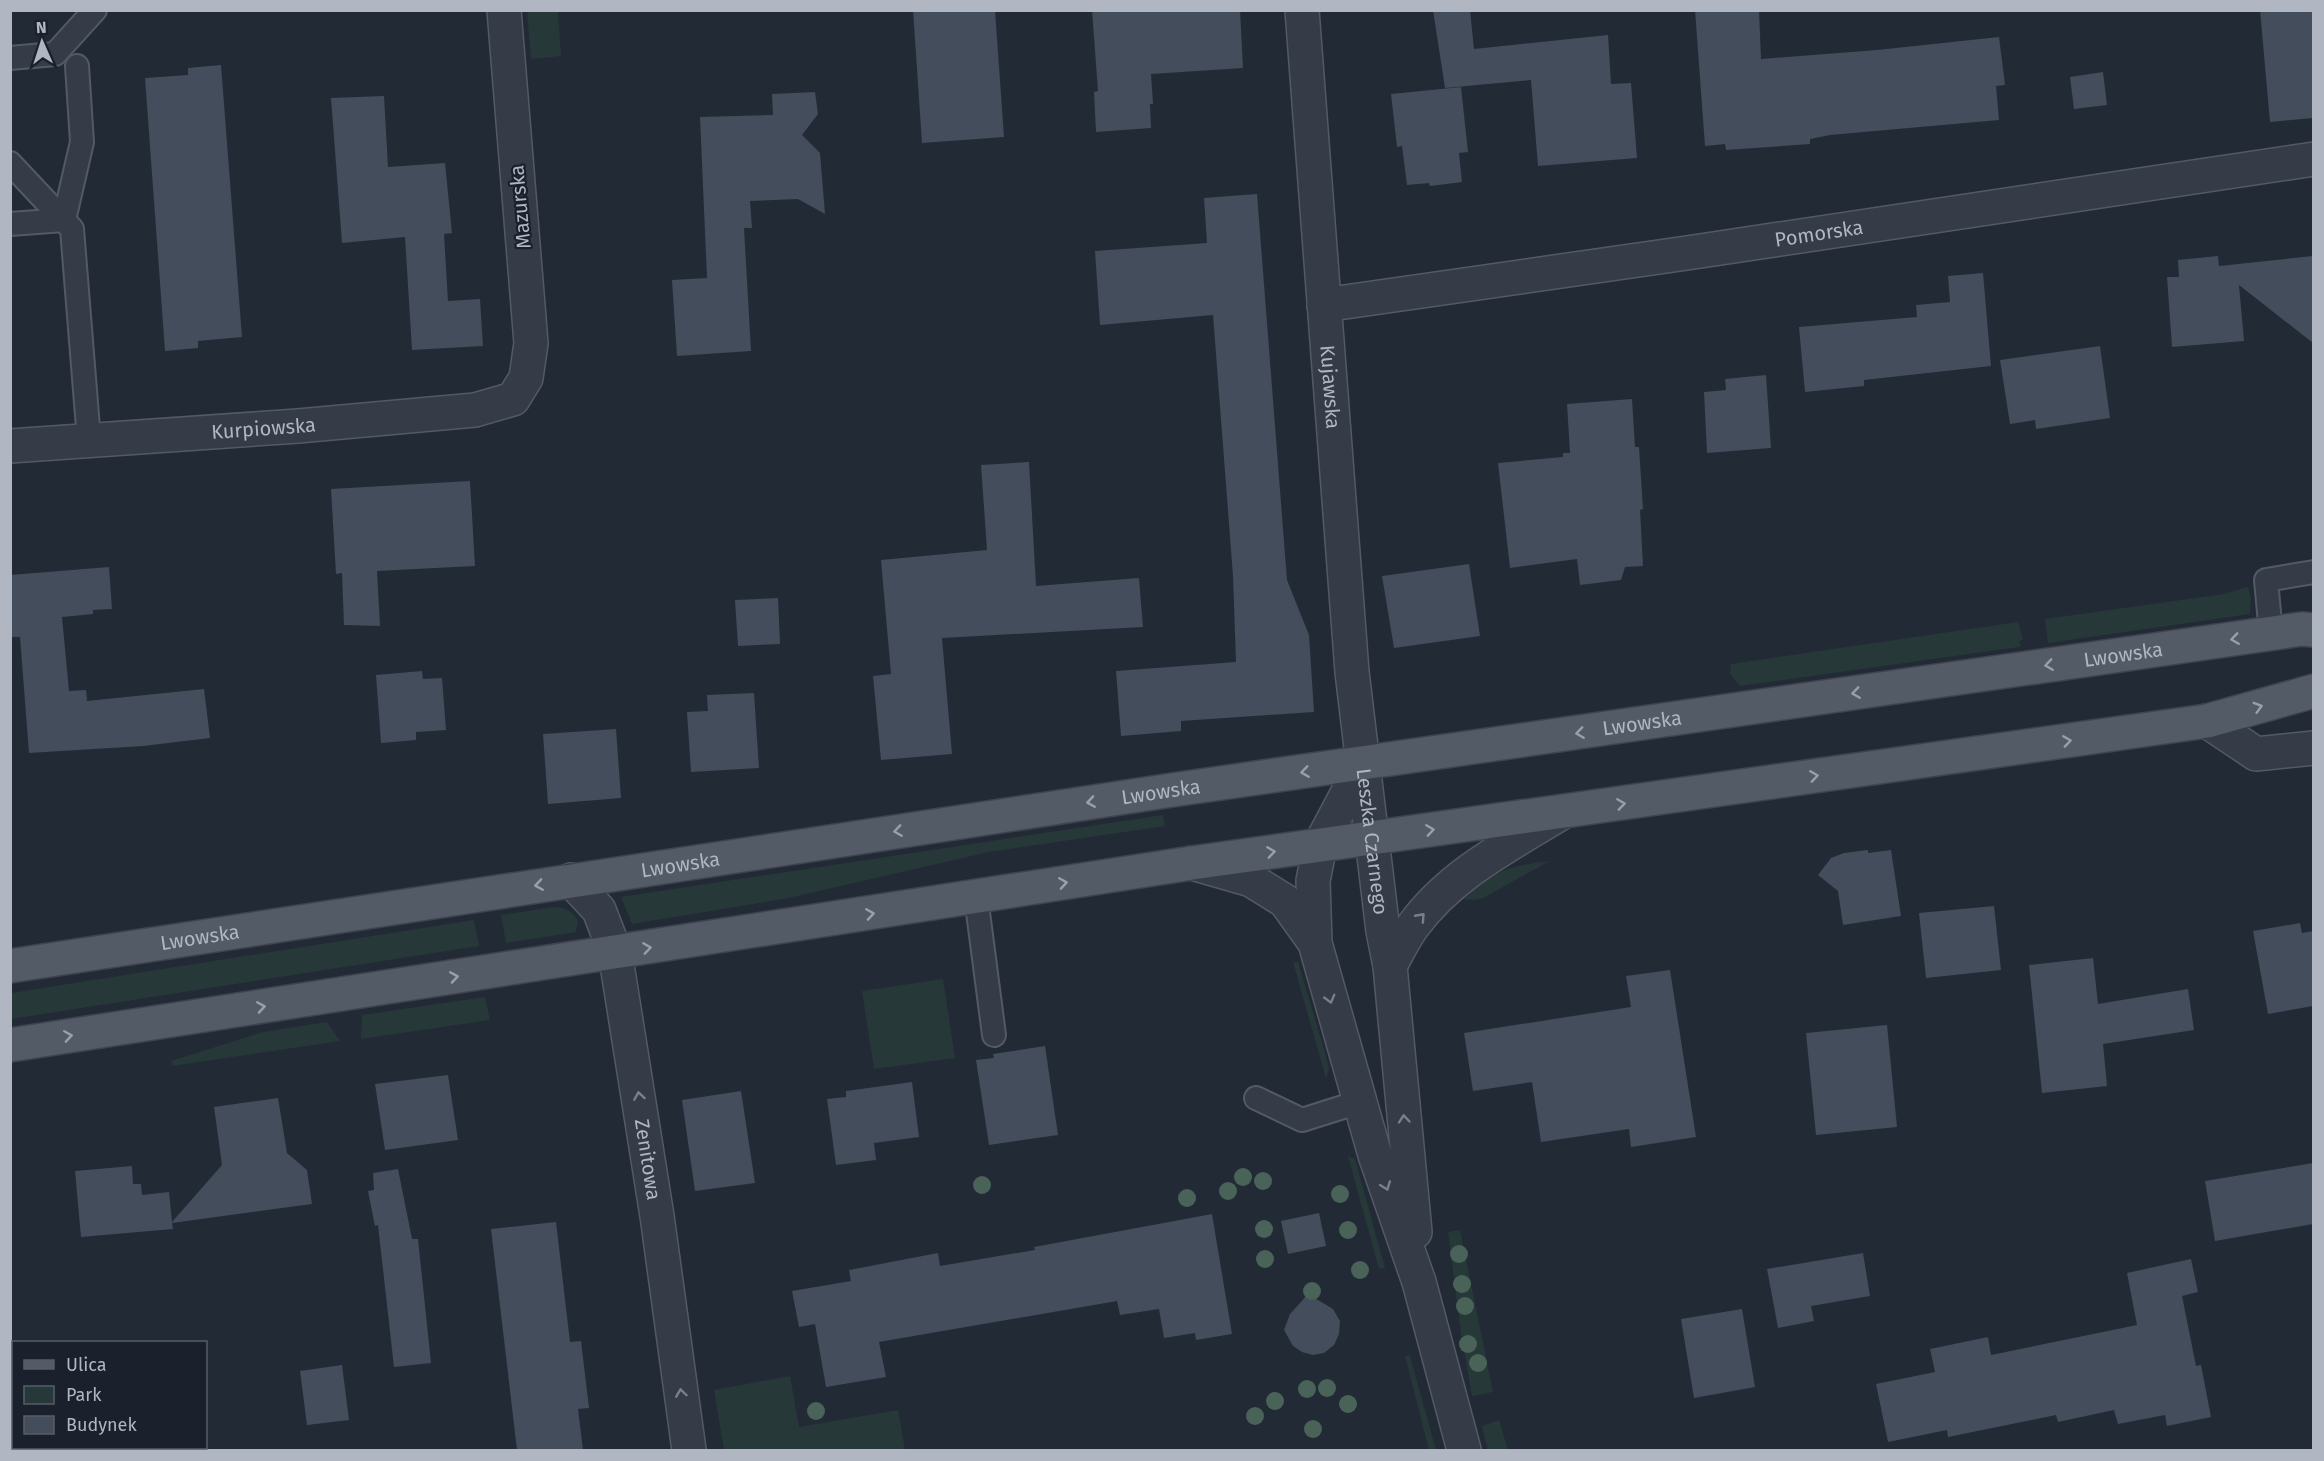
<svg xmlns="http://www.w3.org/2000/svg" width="2324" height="1461" viewBox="0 0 2324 1461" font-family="'Fira Sans',sans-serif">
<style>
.green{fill:#273839}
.building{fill:#434d5b}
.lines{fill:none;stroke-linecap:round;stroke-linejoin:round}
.service-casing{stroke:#535a65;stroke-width:26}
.minor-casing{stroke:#535a65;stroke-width:36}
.tertiary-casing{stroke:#535a65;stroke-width:36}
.primary-casing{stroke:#3f4550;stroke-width:36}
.service{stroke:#353c47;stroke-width:22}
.minor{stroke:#353c47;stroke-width:33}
.tertiary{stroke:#353c47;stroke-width:33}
.primary{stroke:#535b67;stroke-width:33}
.tree{fill:#496358}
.oneway{stroke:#99a0ac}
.oneway2{stroke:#79808b}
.labels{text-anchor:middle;stroke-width:4.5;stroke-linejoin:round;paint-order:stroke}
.street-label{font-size:20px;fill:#b0b7c3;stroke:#1b212c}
</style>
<rect width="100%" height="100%" fill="#222a36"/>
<g class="green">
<polygon points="527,11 558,11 561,56 531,59"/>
<polygon points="2248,587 2251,598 2250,614 2048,643 2045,619 2224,594"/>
<polygon points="2018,622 2023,639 2019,642 2021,646 2019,647 1740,686 1730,674 1731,664"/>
<polygon points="1163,815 1165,826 989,852 784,899 632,924 621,897"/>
<path d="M1550 861 1483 898 1476 900 1460 899C1493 872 1508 866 1550 861Z"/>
<path d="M554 907C566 907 571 911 578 920L576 932 506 943 501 915Z"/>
<polygon points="474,920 479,946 11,1019 11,993"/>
<polygon points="1293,962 1298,962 1326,1056 1329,1069 1326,1078"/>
<polygon points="943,979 955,1058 874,1069 862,991"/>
<polygon points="485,997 490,1020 361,1039 362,1015"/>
<polygon points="327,1022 340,1041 172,1066 171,1061 263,1032"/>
<polygon points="1348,1156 1355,1159 1385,1268 1379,1269"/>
<polygon points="1460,1230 1493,1392 1472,1396 1461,1333 1448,1232"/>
<polygon points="1405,1356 1410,1356 1436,1450 1429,1450"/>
<polygon points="790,1376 799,1427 898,1410 905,1450 724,1450 714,1390"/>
<polygon points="1499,1420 1508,1450 1488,1450 1482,1426"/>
</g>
<g class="building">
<polygon points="913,10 995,10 1004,137 922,143"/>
<polygon points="1092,10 1240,10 1243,68 1151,74 1153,104 1150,104 1151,128 1096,132 1094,92 1098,91"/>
<polygon points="1433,10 1470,10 1474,49 1608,35 1611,84 1631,83 1637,158 1538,166 1531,80 1445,88"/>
<polygon points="1695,10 1759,10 1761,59 1877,50 1999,37 2005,85 1996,86 1999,120 1830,135 1810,139 1810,144 1726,150 1725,144 1705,146"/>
<polygon points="2260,10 2313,10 2313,118 2270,122"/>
<polygon points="221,65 242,337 198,341 198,348 165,351 145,78 188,75 188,68"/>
<polygon points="2103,72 2107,105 2074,109 2070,77"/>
<polygon points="1461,87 1468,152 1459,153 1462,182 1430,186 1429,183 1407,185 1402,146 1397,147 1391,94"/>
<polygon points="815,92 818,114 802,135 820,153 825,214 798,199 750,201 752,228 744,228 751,351 677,356 672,280 707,278 700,117 773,115 772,94"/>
<polygon points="384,96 388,167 445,163 452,233 444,234 448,301 480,299 483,346 412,350 405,237 342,243 331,98"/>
<polygon points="1257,194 1287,580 1309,635 1314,712 1181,721 1181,731 1121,736 1116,671 1236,662 1233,576 1213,315 1100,325 1095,251 1207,243 1204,198"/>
<polygon points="2218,256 2219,266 2313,256 2313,343 2239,285 2244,341 2172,347 2167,277 2179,277 2178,260"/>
<polygon points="1983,273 1991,366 1864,380 1864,386 1805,392 1799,327 1917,317 1916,305 1950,302 1948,276"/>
<polygon points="2100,346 2110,418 2036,429 2035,420 2010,424 2000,360"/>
<polygon points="1766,375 1771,448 1707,453 1704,392 1726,390 1725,379"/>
<polygon points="1632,399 1635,447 1639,447 1643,509 1640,510 1643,566 1625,567 1621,580 1580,585 1577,559 1510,568 1498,463 1563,457 1563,453 1570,453 1567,404"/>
<polygon points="1029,462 1036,586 1139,578 1143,627 942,638 952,754 881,760 873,676 891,674 881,560 987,550 981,465"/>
<polygon points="470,481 475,566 377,571 380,626 344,625 342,573 336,574 331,489"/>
<polygon points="1469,564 1480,636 1394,648 1382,576"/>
<polygon points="109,567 112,609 93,610 93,614 62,617 69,691 86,690 87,701 204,689 210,738 143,746 29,753 20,637 10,637 10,575"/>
<polygon points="778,598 780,644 738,646 735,600"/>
<polygon points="422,671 423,679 442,678 446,730 416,732 416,740 381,743 376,675"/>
<polygon points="754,693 759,768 691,772 687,712 708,711 707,695"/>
<polygon points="616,729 621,798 548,804 543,734"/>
<polygon points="1868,850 1868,853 1891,850 1901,916 1843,925 1838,891 1818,875 1831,858 1844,853"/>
<polygon points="1994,906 2001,970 1926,978 1919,913"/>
<polygon points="2300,923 2302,933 2313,931 2313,1006 2268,1014 2253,931"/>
<polygon points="2093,958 2098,1004 2188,989 2194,1030 2103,1044 2107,1086 2042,1093 2029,965"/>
<polygon points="1670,970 1696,1137 1631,1147 1629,1129 1541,1142 1532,1082 1473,1091 1464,1033 1631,1007 1626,976"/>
<polygon points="1887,1025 1897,1127 1816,1135 1806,1033"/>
<polygon points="1045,1046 1058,1135 989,1145 976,1060 994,1058 993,1054"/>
<polygon points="448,1075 458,1140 385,1150 375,1084"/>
<polygon points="912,1082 919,1137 874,1143 876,1160 836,1165 827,1099 846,1097 846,1091"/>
<polygon points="741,1091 755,1183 695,1191 682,1100"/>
<polygon points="278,1098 287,1153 307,1170 312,1204 172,1223 173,1229 81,1237 75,1171 132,1166 133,1184 141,1184 142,1195 169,1192 172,1222 222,1165 214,1107"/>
<polygon points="2313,1163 2313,1224 2215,1241 2205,1181"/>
<polygon points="398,1169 412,1239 418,1239 431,1363 394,1367 378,1225 375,1226 368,1191 374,1190 373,1173"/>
<polygon points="1319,1213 1326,1246 1288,1254 1281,1221"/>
<polygon points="1212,1214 1232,1334 1196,1340 1195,1333 1164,1338 1159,1309 1120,1315 1117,1301 879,1342 886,1377 826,1387 815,1324 799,1327 792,1291 851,1281 849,1270 938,1253 940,1266 1035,1250 1034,1247"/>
<polygon points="556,1222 570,1342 581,1341 589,1408 578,1409 583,1450 517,1450 491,1229"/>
<polygon points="1863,1253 1870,1296 1811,1306 1814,1321 1778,1328 1767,1269"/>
<polygon points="2191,1259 2198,1292 2182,1296 2196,1366 2201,1365 2211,1417 2167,1426 2165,1415 2118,1424 2114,1410 2058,1422 2056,1415 1948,1437 1947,1430 1888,1442 1876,1384 1935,1372 1930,1349 1988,1337 1991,1355 2137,1325 2127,1273"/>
<polygon points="1308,1294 1333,1309 1340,1321 1339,1334 1334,1345 1324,1353 1313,1355 1302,1352 1293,1346 1284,1330 1290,1314"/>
<polygon points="1742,1309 1755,1387 1694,1398 1681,1319"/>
<polygon points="342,1365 349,1420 307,1425 300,1371"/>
</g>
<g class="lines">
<defs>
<g id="service">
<polyline points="10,58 55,54 95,10"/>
<polyline points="10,163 72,229 89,440"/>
<polyline points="10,224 64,220 82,142 77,66"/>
<polyline points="2271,634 2266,580 2314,572"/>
<polyline points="976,897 994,1035"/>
<polyline points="1256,1098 1302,1120 1359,1102"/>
</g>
<g id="minor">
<path id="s1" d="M1302 10 1352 672 1363 764"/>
<path id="s2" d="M1324 305 1687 253 2314 159"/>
<path id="s3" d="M10 446 298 426 475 410 513 399 526 378 531 343 504 10"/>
<polyline points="2207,721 2256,754 2314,748"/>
<path id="s4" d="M571 880 599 910 615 952 657 1216 689 1450"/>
</g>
<g id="tertiary">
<polyline points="1363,764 1320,845 1313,881 1315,943 1375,1155 1419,1282 1464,1450"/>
<path id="s5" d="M1363 764 1383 931 1390 966 1415 1232"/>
<polyline points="1192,863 1251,880 1285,901 1315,943"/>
<path d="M1390 966C1397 953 1404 938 1413 926 1451 874 1509 845 1563 812"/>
</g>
<g id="primary">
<path id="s6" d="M10 966 1179 789 2302 629 2314 630"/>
<polyline points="10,1045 1192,863 2207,721 2314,691"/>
</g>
</defs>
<use href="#service" class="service-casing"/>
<use href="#minor" class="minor-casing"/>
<use href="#tertiary" class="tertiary-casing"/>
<use href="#primary" class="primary-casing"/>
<use href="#service" class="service"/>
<use href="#minor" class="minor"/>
<use href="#tertiary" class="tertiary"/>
<use href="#primary" class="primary"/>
</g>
<g class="tree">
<circle cx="1243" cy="1177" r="9"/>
<circle cx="1263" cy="1181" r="9"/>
<circle cx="982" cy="1185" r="9"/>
<circle cx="1228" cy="1191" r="9"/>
<circle cx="1340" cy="1194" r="9"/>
<circle cx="1187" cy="1198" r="9"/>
<circle cx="1264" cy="1229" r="9"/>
<circle cx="1348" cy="1230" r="9"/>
<circle cx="1459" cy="1254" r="9"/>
<circle cx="1265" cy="1259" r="9"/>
<circle cx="1360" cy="1270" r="9"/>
<circle cx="1462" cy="1284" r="9"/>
<circle cx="1312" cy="1291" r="9"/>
<circle cx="1465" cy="1306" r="9"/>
<circle cx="1468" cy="1344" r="9"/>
<circle cx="1478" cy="1363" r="9"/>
<circle cx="1327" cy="1388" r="9"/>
<circle cx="1307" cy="1389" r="9"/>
<circle cx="1275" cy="1401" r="9"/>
<circle cx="1348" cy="1404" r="9"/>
<circle cx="816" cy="1411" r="9"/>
<circle cx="1255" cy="1416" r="9"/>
<circle cx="1313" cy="1429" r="9"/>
</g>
<defs><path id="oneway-chevron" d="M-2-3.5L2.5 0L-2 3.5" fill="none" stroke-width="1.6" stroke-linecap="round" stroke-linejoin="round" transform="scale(1.5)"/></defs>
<g class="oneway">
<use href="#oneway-chevron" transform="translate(2235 639) rotate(172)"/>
<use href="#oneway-chevron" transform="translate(2049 665) rotate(172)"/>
<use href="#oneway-chevron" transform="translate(1856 693) rotate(172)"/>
<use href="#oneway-chevron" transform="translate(2258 707) rotate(-16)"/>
<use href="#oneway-chevron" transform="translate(1580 733) rotate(172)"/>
<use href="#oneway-chevron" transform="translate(2067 741) rotate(-8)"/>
<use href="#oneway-chevron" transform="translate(1305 772) rotate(172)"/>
<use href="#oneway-chevron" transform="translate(1814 776) rotate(-8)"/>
<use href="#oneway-chevron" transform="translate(1091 802) rotate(171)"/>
<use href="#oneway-chevron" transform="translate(1621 804) rotate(-8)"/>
<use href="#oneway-chevron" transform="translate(1430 830) rotate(-8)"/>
<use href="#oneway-chevron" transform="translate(898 831) rotate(172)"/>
<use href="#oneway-chevron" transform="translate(1271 852) rotate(-8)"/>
<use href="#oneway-chevron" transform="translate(1063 883) rotate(-9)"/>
<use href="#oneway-chevron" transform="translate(539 885) rotate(171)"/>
<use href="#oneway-chevron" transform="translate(870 914) rotate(-9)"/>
<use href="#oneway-chevron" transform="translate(647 948) rotate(-8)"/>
<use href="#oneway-chevron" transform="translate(454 977) rotate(-9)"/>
<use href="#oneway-chevron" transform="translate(261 1007) rotate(-9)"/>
<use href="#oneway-chevron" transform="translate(68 1036) rotate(-9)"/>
</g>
<g class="oneway2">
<use href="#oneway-chevron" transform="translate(1421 917) rotate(-48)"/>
<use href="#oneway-chevron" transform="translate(1330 999) rotate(75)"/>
<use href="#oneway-chevron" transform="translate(639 1096) rotate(-99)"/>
<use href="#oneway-chevron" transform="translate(1404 1119) rotate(-95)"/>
<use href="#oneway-chevron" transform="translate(1386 1186) rotate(70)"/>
<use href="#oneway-chevron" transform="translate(681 1393) rotate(-98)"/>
</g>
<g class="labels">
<g class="street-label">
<text transform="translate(520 207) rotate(-95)" y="7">Mazurska</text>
<text dy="7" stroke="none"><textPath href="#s2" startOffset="500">Pomorska</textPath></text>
<text dy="7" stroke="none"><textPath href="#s1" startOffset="378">Kujawska</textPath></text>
<text dy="7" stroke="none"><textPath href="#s3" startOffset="254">Kurpiowska</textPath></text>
<text dy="7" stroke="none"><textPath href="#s6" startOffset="2136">Lwowska</textPath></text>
<text dy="7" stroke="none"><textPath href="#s6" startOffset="1650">Lwowska</textPath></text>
<text dy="7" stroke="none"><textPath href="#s6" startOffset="1164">Lwowska</textPath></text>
<text dy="7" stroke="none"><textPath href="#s5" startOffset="78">Leszka Czarnego</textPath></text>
<text dy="7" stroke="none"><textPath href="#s6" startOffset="678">Lwowska</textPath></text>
<text dy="7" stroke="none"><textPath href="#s6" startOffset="192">Lwowska</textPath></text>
<text dy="7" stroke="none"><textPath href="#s4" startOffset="296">Zenitowa</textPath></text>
</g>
</g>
<rect width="2324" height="1461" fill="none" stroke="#b0b7c3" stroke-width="24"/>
<rect x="12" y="1341" width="195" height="108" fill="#1b212c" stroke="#575d68" stroke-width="1.5"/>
<rect x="24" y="1360" width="30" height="9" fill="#535b67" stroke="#575d68" stroke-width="1.5"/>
<text x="66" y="1371" font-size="18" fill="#b0b7c3">Ulica</text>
<rect x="24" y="1386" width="30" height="18" fill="#273839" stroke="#575d68" stroke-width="1.5"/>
<text x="66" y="1401" font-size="18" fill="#b0b7c3">Park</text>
<rect x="24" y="1416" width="30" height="18" fill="#434d5b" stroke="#575d68" stroke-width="1.5"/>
<text x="66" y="1431" font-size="18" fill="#b0b7c3">Budynek</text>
<g transform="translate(42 42) rotate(357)" stroke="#1b212c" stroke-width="4.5" paint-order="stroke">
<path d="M0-4.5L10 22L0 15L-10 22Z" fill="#b0b7c3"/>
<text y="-9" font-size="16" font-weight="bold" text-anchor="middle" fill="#b0b7c3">N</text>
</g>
</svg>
